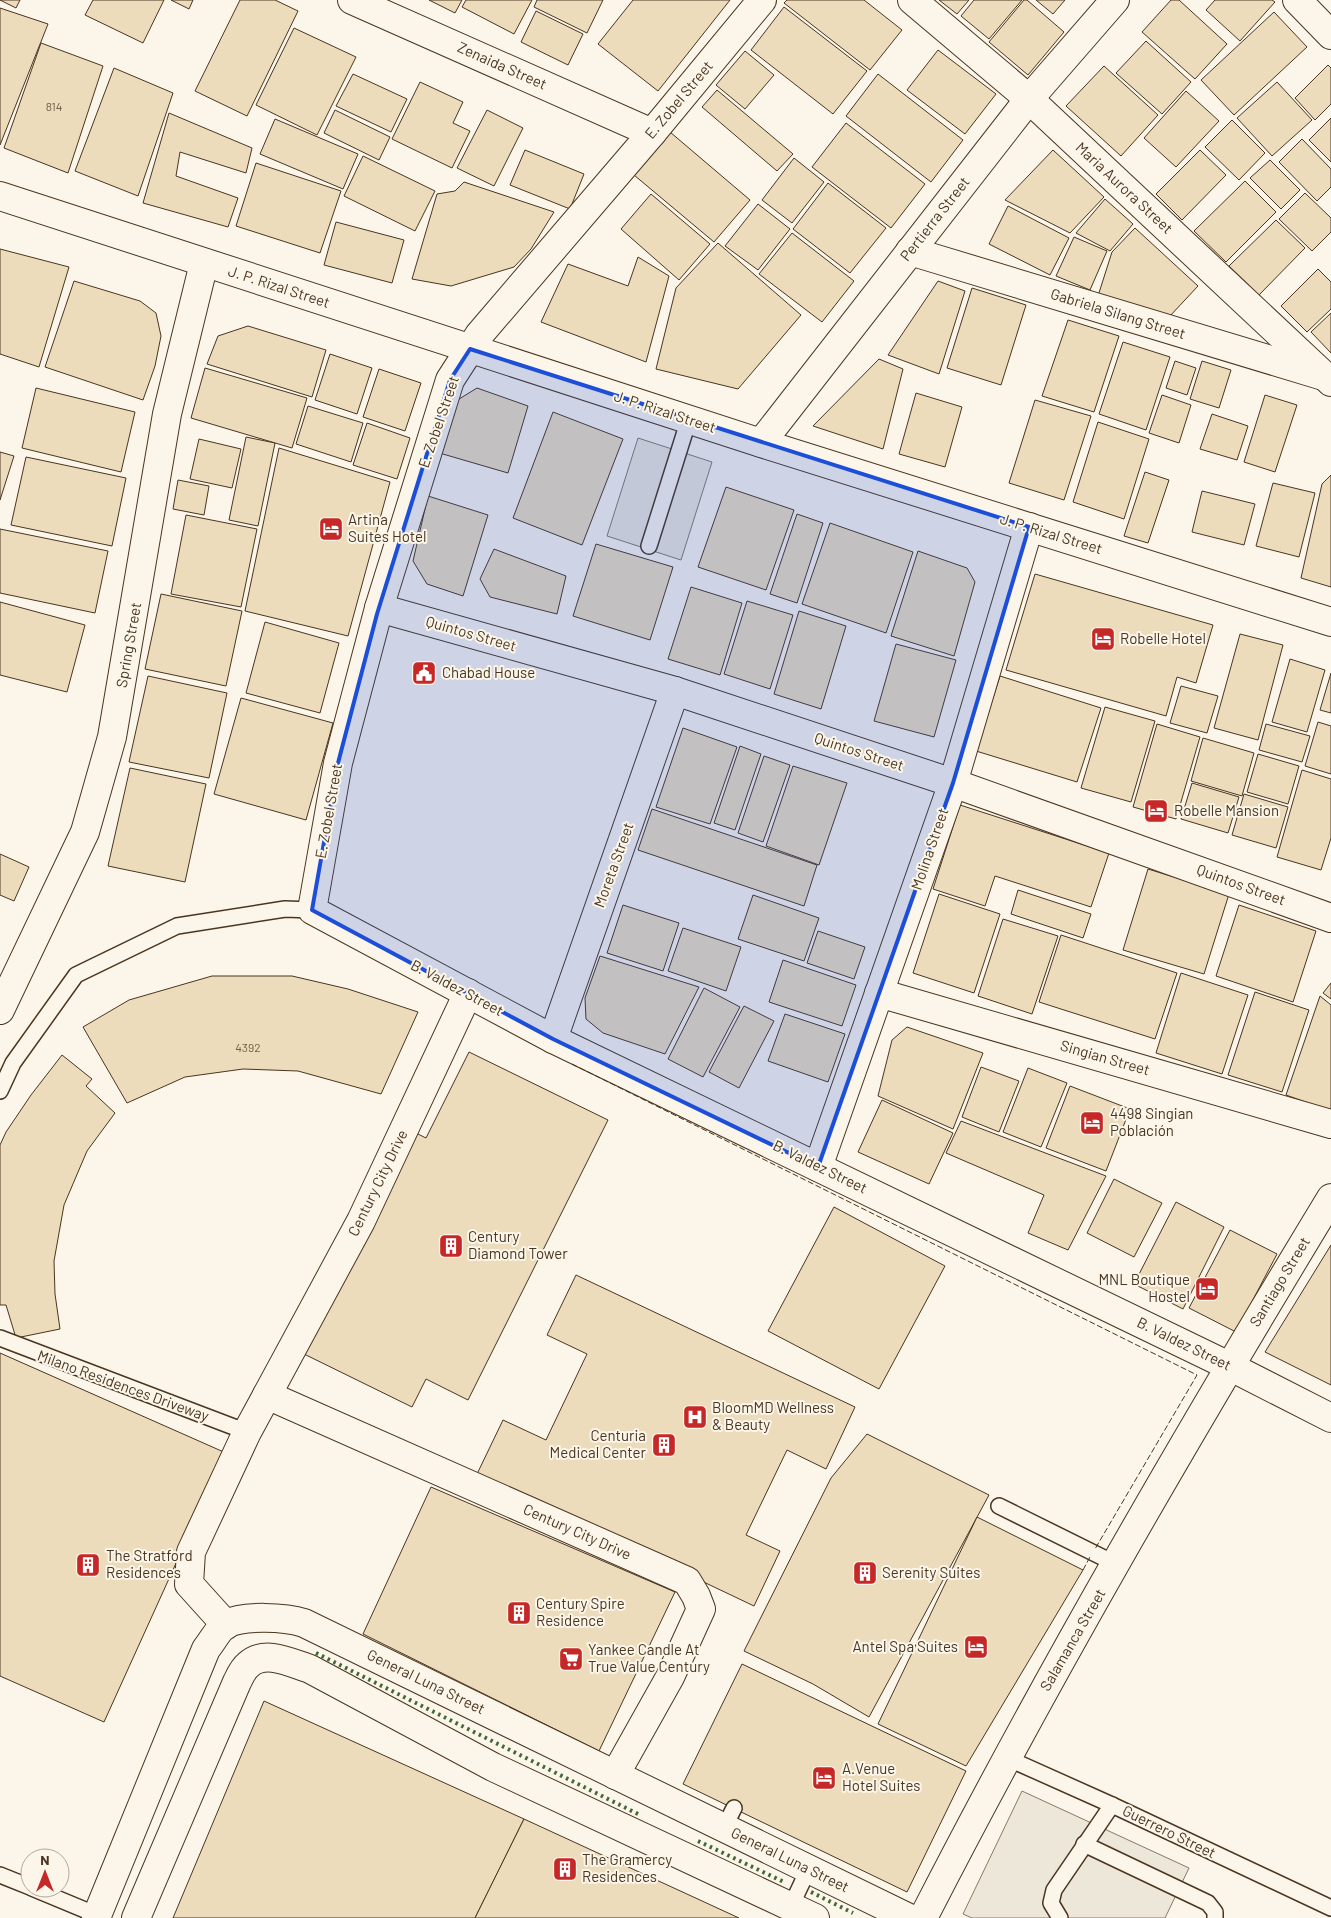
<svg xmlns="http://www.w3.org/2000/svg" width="1331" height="1918" viewBox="0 0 1331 1918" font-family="Barlow,sans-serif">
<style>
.parking{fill:#ede7d9;stroke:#887966}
.building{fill:#ecdcbc;stroke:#4a3520}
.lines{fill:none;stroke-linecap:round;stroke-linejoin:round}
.service-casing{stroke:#4a3520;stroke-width:18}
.minor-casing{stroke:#4a3520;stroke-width:30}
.tertiary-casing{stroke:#4a3520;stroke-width:30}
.secondary-casing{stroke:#4a3520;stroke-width:30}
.service{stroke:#fbf6e9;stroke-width:15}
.minor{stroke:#fbf6e9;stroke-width:28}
.tertiary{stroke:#fbf6e9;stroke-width:28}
.secondary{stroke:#fbf6e9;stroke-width:28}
.hedge{stroke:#436837;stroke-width:4;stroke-dasharray:2.5 4;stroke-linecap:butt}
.fence{stroke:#4a3520;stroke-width:1;stroke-dasharray:6 2.5;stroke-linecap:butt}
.marked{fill:#1d4ed8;fill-opacity:0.2;stroke:#1d4ed8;stroke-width:4;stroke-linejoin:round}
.labels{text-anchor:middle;stroke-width:4;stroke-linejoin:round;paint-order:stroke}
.number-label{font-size:12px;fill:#725f47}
.street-label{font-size:15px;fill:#4a3520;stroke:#fbf6e9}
.poi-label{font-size:15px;fill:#4a3520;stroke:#fbf6e9;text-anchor:start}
</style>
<rect width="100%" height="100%" fill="#fbf6e9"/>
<g class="parking">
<polygon points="638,438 712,462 681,560 607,536"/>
<polygon points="1022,1791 1189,1868 1165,1918 972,1918 963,1914"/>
</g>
<g class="building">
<polygon points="0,0 20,0 16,8"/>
<polygon points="93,0 164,0 143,43 85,15"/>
<polygon points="171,0 193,0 189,9"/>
<polygon points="240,0 275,0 298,11 247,116 195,91"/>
<polygon points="429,0 462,0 455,13"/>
<polygon points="466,0 532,0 514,34 462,7"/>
<polygon points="537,0 603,0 587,33 534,7"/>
<polygon points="633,0 730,0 658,91 598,44"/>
<polygon points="787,0 864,0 902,30 870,70 784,3"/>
<polygon points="939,0 969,0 957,14"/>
<polygon points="974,0 1022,0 989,39 961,16"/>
<polygon points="1024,0 1027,0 1064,32 1028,75 989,42"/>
<polygon points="1036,0 1065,0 1053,14"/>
<polygon points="1171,0 1179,0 1227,44 1195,79 1142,32"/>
<polygon points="1215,0 1272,0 1275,2 1240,41 1206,10"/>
<polygon points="784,7 867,71 833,114 751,50"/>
<polygon points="0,8 48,24 0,145"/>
<polygon points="536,11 583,34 568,65 521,42"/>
<polygon points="1274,12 1307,47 1234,115 1201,80"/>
<polygon points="294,28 356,57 317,135 256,105"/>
<polygon points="1146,41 1191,82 1162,114 1116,73"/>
<polygon points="41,43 103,66 68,173 4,148"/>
<polygon points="938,50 996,94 965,134 907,90"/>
<polygon points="745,51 774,75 745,109 716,85"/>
<polygon points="1328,65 1331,68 1331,104 1315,120 1295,98"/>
<polygon points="1104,66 1158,115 1121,156 1066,106"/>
<polygon points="114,68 173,93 138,196 75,171"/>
<polygon points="353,74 407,99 391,132 336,106"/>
<polygon points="878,74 963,140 931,182 846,116"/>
<polygon points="420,82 463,102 453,123 470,131 452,168 392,139"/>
<polygon points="1277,82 1312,120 1272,156 1237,118"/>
<polygon points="717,90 793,154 777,171 702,107"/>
<polygon points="1186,91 1219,121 1176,167 1144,138"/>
<polygon points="335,110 390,137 379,160 324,133"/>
<polygon points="487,110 523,128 494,186 457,168"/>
<polygon points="169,113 252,148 246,173 180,152 176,176 238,198 228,227 143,203"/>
<polygon points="1331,118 1331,162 1309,140"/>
<polygon points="275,119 358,154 343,189 260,154"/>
<polygon points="1232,120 1265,153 1239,180 1205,147"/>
<polygon points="846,123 925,184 891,228 812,167"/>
<polygon points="670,132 750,200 714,242 634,175"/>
<polygon points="1302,139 1331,169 1331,187 1317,201 1279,162"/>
<polygon points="525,150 584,174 570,209 510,185"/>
<polygon points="1053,150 1104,197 1070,233 1005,200"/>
<polygon points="1200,150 1226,175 1182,220 1156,194"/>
<polygon points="363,156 435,191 415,231 344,196"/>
<polygon points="794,158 824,182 792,223 762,200"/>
<polygon points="1270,160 1300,190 1281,209 1250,178"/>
<polygon points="256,163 341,191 320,253 236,226"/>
<polygon points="1245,181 1276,212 1226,262 1194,231"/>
<polygon points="464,182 554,212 531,249 514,267 451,286 412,279 437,194 455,191"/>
<polygon points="828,183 886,228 850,273 793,229"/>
<polygon points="1305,193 1331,218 1331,232 1312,251 1279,219"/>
<polygon points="651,194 710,244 679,280 621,229"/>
<polygon points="1105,199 1133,224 1110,251 1076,233"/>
<polygon points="758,204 790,229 758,270 725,246"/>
<polygon points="1008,206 1069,238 1050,275 989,244"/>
<polygon points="1276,220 1305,248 1259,295 1229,266"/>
<polygon points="336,222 404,240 392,283 324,265"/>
<polygon points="1135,228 1198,286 1170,316 1098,296 1112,252"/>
<polygon points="792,233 854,281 822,322 759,274"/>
<polygon points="1074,237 1107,251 1090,290 1056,276"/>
<polygon points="718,243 801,315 738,389 656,369 676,288"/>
<polygon points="0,249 69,267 39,367 0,354"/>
<polygon points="638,257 669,276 646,362 541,322 568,264 628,286"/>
<polygon points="1318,269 1331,282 1331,309 1307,332 1281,306"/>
<polygon points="74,281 140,301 156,313 161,336 155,366 143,400 45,367"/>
<polygon points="938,281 965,291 939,374 888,355"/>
<polygon points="972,288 1026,305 1001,385 947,368"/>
<polygon points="1331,313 1331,353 1311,332"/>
<polygon points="1068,320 1119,336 1094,412 1042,396"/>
<polygon points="248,326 326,350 312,397 207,364 218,336"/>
<polygon points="1123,342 1170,357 1146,430 1099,414"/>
<polygon points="330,354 372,368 357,414 315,400"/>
<polygon points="879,359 903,369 883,449 813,426"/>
<polygon points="1175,361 1196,368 1187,395 1166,388"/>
<polygon points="1202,361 1231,370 1219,408 1190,399"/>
<polygon points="205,368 307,398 292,448 191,418"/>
<polygon points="379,369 421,383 405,431 363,417"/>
<polygon points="36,388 135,412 121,472 22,448"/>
<polygon points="477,388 528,406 508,473 436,452 451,404"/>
<polygon points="916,393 962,407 945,467 899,454"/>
<polygon points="1162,395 1191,405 1179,443 1149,433"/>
<polygon points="1265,395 1297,405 1275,472 1244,462"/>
<polygon points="1035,400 1091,416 1064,500 1009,483"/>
<polygon points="308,406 363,423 351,462 296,444"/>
<polygon points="553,412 623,439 582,545 513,518"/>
<polygon points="1212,414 1248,426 1237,460 1200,449"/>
<polygon points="1098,422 1149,439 1124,519 1073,502"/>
<polygon points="367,423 410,438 397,479 353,465"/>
<polygon points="246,437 275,443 258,526 229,520"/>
<polygon points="199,439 241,449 232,488 190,479"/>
<polygon points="279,448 390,482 348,636 245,611"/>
<polygon points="0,452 14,456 0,500"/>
<polygon points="26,457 126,478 112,546 11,525"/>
<polygon points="1145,472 1169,480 1148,543 1124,536"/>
<polygon points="1331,475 1331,587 1301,578 1322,484"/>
<polygon points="178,480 209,486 204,515 173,509"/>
<polygon points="1273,483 1315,493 1299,557 1256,546"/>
<polygon points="726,487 794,510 766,590 698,567"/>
<polygon points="1202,491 1255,504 1244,545 1192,532"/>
<polygon points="428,496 488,515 463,596 427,584 413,561"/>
<polygon points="797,514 823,523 797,603 770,594"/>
<polygon points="186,515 257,529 241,607 171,594"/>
<polygon points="830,523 913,552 886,633 802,604"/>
<polygon points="0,529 108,551 95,613 0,593"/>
<polygon points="596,544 673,567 650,640 573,616"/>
<polygon points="494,549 566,576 557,614 490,597 480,579"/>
<polygon points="918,551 967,568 975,582 954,656 891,636"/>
<polygon points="1035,574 1213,625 1196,683 1177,677 1166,716 1006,670"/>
<polygon points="691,587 742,603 720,675 668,659"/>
<polygon points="161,594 242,611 226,686 145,669"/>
<polygon points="747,601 793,615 770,689 724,674"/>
<polygon points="0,602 85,625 67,692 0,675"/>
<polygon points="799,611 846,626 821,709 774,694"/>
<polygon points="265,622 339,643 320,713 246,693"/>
<polygon points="1240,634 1283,645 1258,740 1214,728"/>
<polygon points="896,644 956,660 934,737 874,721"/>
<polygon points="1290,659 1325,670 1307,732 1272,722"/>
<polygon points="1331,673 1331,713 1320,710"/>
<polygon points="148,676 227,693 209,778 129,762"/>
<polygon points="1000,676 1101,708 1077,782 976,751"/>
<polygon points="1181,686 1218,696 1207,733 1170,723"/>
<polygon points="241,698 333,723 306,820 214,794"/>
<polygon points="1105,707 1155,721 1131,802 1081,788"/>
<polygon points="1318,722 1331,726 1331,774 1305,766"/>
<polygon points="1157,724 1200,737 1176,819 1133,807"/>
<polygon points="1266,724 1310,736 1302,762 1259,750"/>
<polygon points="683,728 737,747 710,824 656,807"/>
<polygon points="1203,738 1254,753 1242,796 1191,781"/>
<polygon points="740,746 761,754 735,830 714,823"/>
<polygon points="1258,754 1299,766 1288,804 1247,792"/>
<polygon points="764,756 790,765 763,842 738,833"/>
<polygon points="793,766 847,783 819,865 766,846"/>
<polygon points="130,768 206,784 185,882 108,866"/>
<polygon points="1302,770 1331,779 1331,838 1321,870 1277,857"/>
<polygon points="1192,783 1239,797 1228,833 1181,819"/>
<polygon points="1244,794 1288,807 1276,848 1232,835"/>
<polygon points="960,805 1109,853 1091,907 995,876 985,906 933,889"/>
<polygon points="652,809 817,865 804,906 638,850"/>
<polygon points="0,854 29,867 14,901 0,895"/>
<polygon points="1148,869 1229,894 1204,974 1123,950"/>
<polygon points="1018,890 1091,914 1083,938 1011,914"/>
<polygon points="939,894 1000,914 974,993 913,973"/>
<polygon points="753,895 819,918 804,961 738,939"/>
<polygon points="623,905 679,923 663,971 607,953"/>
<polygon points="1239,905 1316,931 1293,1002 1216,976"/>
<polygon points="1003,919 1058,936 1032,1014 978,996"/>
<polygon points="683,928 741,947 726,991 668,971"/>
<polygon points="818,931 865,947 854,979 807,963"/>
<polygon points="1061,935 1177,973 1155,1039 1039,1002"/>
<polygon points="600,956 699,987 665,1054 603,1033 586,1019 585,998"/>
<polygon points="783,960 856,985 842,1026 769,1002"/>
<polygon points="1181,973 1248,995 1222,1074 1156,1053"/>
<polygon points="212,976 292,976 348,989 418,1012 381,1094 298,1071 243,1069 185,1077 127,1103 83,1027 129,1000"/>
<polygon points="1331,983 1331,999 1323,993"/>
<polygon points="704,988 740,1007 703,1077 668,1059"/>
<polygon points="1255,992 1309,1010 1282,1092 1228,1075"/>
<polygon points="1320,996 1331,1005 1331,1111 1286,1095"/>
<polygon points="744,1006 774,1021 739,1088 709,1072"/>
<polygon points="785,1014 845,1034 828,1082 768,1061"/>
<polygon points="907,1027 983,1053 953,1129 878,1096 892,1040"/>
<polygon points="469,1052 608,1120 468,1400 426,1379 412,1407 304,1354 414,1132 426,1138"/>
<polygon points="62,1055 92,1079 86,1086 115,1113 87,1151 64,1205 54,1261 55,1294 60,1329 16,1338 6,1305 0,1305 0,1145 6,1132 31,1095"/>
<polygon points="981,1067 1019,1081 999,1132 962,1117"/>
<polygon points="1028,1068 1067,1083 1041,1147 1003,1132"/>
<polygon points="1070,1086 1130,1109 1106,1171 1046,1148"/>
<polygon points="882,1100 953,1133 929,1184 858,1152"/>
<polygon points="961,1121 1106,1176 1068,1250 1028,1233 1044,1195 946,1153"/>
<polygon points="1114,1179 1162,1203 1134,1257 1087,1233"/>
<polygon points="1176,1202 1224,1227 1183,1309 1134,1284"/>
<polygon points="834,1207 945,1266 879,1389 768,1331"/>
<polygon points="1230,1230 1277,1254 1236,1332 1189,1308"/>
<polygon points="1331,1245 1331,1385 1265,1352"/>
<polygon points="576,1275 855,1407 826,1469 787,1450 746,1535 780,1551 754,1606 477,1474 503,1420 546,1440 587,1354 547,1335"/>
<polygon points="0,1353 226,1453 104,1722 0,1676"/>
<polygon points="867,1434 989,1495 869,1717 813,1684 744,1651 831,1478"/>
<polygon points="431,1487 675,1592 599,1751 363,1634"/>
<polygon points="977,1517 1083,1570 966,1766 878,1724"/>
<polygon points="742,1664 966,1771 907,1892 683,1784"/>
<polygon points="264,1701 524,1819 475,1918 173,1918"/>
<polygon points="524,1819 739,1918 475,1918"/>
</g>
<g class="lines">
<defs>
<g id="service">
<polyline points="649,546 689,419"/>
<polyline points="0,1091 13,1063 76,975 177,926 285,909 312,910"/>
<polyline points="0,1338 247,1432"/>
<polyline points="999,1506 1116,1564"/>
<polyline points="1007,1758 1112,1805 1331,1908"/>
<polyline points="724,1828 734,1808"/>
<polyline points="1084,1844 1208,1903 1215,1912 1215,1918"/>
<polyline points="0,1875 30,1887"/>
<polyline points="32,1888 97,1915"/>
<polyline points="791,1906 809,1868"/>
<polyline points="1060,1918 1051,1903 1054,1890 1112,1805"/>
</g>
<g id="minor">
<polyline points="352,0 652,133"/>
<polyline points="912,0 1029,99 1331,382"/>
<polyline points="1297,0 1331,35"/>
<polyline points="910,251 1320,375"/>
<polyline points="470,349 450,380 379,608 338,763 312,910 553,1039 1229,1366 1331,1418"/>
<polyline points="761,443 1029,99 1115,0"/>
<polyline points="379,608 675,691 953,783 1331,918"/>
<polyline points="879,993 1331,1124"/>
<polyline points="0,1010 85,832 112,737 167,414 204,263"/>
<polyline points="553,1039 675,691"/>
<polyline points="818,1167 953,783 1029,527"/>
<polyline points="267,1395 687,1581 696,1596 701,1609 670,1677 615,1775"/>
<polyline points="226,1625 189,1584 191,1552 247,1432 361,1221 468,993"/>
<path d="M96 1918 206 1649C212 1642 219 1628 226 1624 244 1615 285 1617 304 1623L909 1918"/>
<path d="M136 1918 237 1682C240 1676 243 1669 248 1665 265 1649 291 1663 310 1669L493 1767 815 1918"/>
<path d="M923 1918C1049 1672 1188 1434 1331 1198"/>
</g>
<polyline id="tertiary" points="470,349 479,335 652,133 762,0"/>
<polyline id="secondary" points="0,196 761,443 1331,622"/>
</defs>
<use href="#service" class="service-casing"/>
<use href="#minor" class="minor-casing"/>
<use href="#tertiary" class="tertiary-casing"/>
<use href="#secondary" class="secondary-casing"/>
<use href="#service" class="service"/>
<use href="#minor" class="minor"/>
<use href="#tertiary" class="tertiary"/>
<use href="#secondary" class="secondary"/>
<g class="hedge">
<polyline points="316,1653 640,1815"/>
<polyline points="698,1841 784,1882"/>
<polyline points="811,1892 853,1913"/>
</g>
<g class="fence">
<polyline points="572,1064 1197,1375 1095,1549"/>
<polyline points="1083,1570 1091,1555"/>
</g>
</g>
<path class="marked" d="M470 349 1029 527 953 783 818 1167 553 1039 312 910 338 763 377 614 450 380Z"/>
<defs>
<symbol id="hotel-square" viewBox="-11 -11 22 22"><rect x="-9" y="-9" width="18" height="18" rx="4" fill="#c62828" stroke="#fbf6e9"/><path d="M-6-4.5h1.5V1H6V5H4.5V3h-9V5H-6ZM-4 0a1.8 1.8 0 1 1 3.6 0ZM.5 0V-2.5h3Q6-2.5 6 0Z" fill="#fff"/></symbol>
<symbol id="civic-square" viewBox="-11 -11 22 22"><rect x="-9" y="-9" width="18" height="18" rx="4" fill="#c62828" stroke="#fbf6e9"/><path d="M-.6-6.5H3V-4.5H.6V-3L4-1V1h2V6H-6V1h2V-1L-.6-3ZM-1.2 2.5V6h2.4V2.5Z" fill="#fff"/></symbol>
<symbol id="building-square" viewBox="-11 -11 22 22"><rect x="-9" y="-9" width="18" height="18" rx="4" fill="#c62828" stroke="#fbf6e9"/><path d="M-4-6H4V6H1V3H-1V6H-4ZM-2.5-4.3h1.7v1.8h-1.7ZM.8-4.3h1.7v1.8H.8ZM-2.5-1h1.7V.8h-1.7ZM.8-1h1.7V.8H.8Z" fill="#fff"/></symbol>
<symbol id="hospital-square" viewBox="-11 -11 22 22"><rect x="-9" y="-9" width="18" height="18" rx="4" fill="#c62828" stroke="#fbf6e9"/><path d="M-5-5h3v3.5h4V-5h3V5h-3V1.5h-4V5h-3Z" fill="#fff"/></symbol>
<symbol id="supermarket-square" viewBox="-11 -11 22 22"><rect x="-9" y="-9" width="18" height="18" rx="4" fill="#c62828" stroke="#fbf6e9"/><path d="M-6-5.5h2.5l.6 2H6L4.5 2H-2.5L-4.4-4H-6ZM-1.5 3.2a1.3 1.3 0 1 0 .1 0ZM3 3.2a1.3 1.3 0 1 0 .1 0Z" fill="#fff"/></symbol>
</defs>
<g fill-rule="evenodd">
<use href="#hotel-square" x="317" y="515" width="28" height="28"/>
<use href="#hotel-square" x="1089" y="625" width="28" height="28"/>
<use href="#civic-square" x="410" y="659" width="28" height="28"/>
<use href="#hotel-square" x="1142" y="797" width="28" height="28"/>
<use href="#hotel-square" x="1078" y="1109" width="28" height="28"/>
<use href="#building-square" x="437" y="1232" width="28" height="28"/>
<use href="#hotel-square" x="1193" y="1275" width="28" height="28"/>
<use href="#hospital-square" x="681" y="1403" width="28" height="28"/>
<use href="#building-square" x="650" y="1431" width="28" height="28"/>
<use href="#building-square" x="74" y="1551" width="28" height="28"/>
<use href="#building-square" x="851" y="1559" width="28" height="28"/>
<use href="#building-square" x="505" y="1599" width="28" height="28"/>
<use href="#hotel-square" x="962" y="1633" width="28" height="28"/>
<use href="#supermarket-square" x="557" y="1645" width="28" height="28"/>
<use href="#hotel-square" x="810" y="1764" width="28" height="28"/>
<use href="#building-square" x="551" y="1855" width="28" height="28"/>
</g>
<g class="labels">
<g class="number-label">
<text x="54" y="111">814</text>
<text x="248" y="1052">4392</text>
</g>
<g class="street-label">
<text transform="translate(502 66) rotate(24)" y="5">Zenaida Street</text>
<text transform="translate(679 100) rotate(-50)" y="5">E. Zobel Street</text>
<text transform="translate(1124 188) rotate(43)" y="5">Maria Aurora Street</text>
<text transform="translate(935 219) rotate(-52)" y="5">Pertierra Street</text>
<text transform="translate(279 287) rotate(18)" y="5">J. P. Rizal Street</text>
<text transform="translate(1118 314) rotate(17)" y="5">Gabriela Silang Street</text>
<text transform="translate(665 412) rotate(18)" y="5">J. P. Rizal Street</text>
<text transform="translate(439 422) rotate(-71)" y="5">E. Zobel Street</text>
<text transform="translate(1051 534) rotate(17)" y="5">J. P. Rizal Street</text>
<text transform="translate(471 634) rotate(16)" y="5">Quintos Street</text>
<text transform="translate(129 645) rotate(-80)" y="5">Spring Street</text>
<text transform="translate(859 752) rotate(18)" y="5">Quintos Street</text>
<text transform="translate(329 811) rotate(-80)" y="5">E. Zobel Street</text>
<text transform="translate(930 849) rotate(-71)" y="5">Molina Street</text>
<text transform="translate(614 865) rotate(-70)" y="5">Moreta Street</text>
<text transform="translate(1241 885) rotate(20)" y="5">Quintos Street</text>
<text transform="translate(457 988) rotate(28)" y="5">B. Valdez Street</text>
<text transform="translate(1105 1058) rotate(16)" y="5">Singian Street</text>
<text transform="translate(820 1167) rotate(26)" y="5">B. Valdez Street</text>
<text transform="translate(378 1183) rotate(-64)" y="5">Century City Drive</text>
<text transform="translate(1280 1282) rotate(-59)" y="5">Santiago Street</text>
<text transform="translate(1184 1344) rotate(26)" y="5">B. Valdez Street</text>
<text transform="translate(123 1386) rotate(20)" y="5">Milano Residences Driveway</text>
<text transform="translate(577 1532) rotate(24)" y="5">Century City Drive</text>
<text transform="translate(1073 1640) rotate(-60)" y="5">Salamanca Street</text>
<text transform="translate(426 1682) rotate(26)" y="5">General Luna Street</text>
<text transform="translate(1169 1832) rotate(26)" y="5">Guerrero Street</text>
<text transform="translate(790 1860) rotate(26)" y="5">General Luna Street</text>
</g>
<g class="poi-label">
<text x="348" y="525">Artina<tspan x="348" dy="17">Suites Hotel</tspan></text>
<text x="1120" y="644">Robelle Hotel</text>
<text x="442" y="678">Chabad House</text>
<text x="1174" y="816">Robelle Mansion</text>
<text x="1110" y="1119">4498 Singian<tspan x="1110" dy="17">Población</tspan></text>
<text x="468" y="1242">Century<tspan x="468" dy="17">Diamond Tower</tspan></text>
<text x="1190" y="1285" text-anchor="end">MNL Boutique<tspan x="1190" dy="17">Hostel</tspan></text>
<text x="712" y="1413">BloomMD Wellness<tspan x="712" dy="17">&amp; Beauty</tspan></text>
<text x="646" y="1441" text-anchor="end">Centuria<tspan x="646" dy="17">Medical Center</tspan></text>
<text x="106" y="1561">The Stratford<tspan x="106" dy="17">Residences</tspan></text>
<text x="882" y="1578">Serenity Suites</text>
<text x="536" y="1609">Century Spire<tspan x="536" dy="17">Residence</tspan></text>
<text x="958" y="1652" text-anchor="end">Antel Spa Suites</text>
<text x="588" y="1655">Yankee Candle At<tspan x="588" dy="17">True Value Century</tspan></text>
<text x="842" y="1774">A.Venue<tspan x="842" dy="17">Hotel Suites</tspan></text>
<text x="582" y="1865">The Gramercy<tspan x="582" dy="17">Residences</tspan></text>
</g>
</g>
<g transform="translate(45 1873)"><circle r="24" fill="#fbf6e9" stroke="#b4a999"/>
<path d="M0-4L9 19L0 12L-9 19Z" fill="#c62828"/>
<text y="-8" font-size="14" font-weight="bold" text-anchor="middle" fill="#4a3520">N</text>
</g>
</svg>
